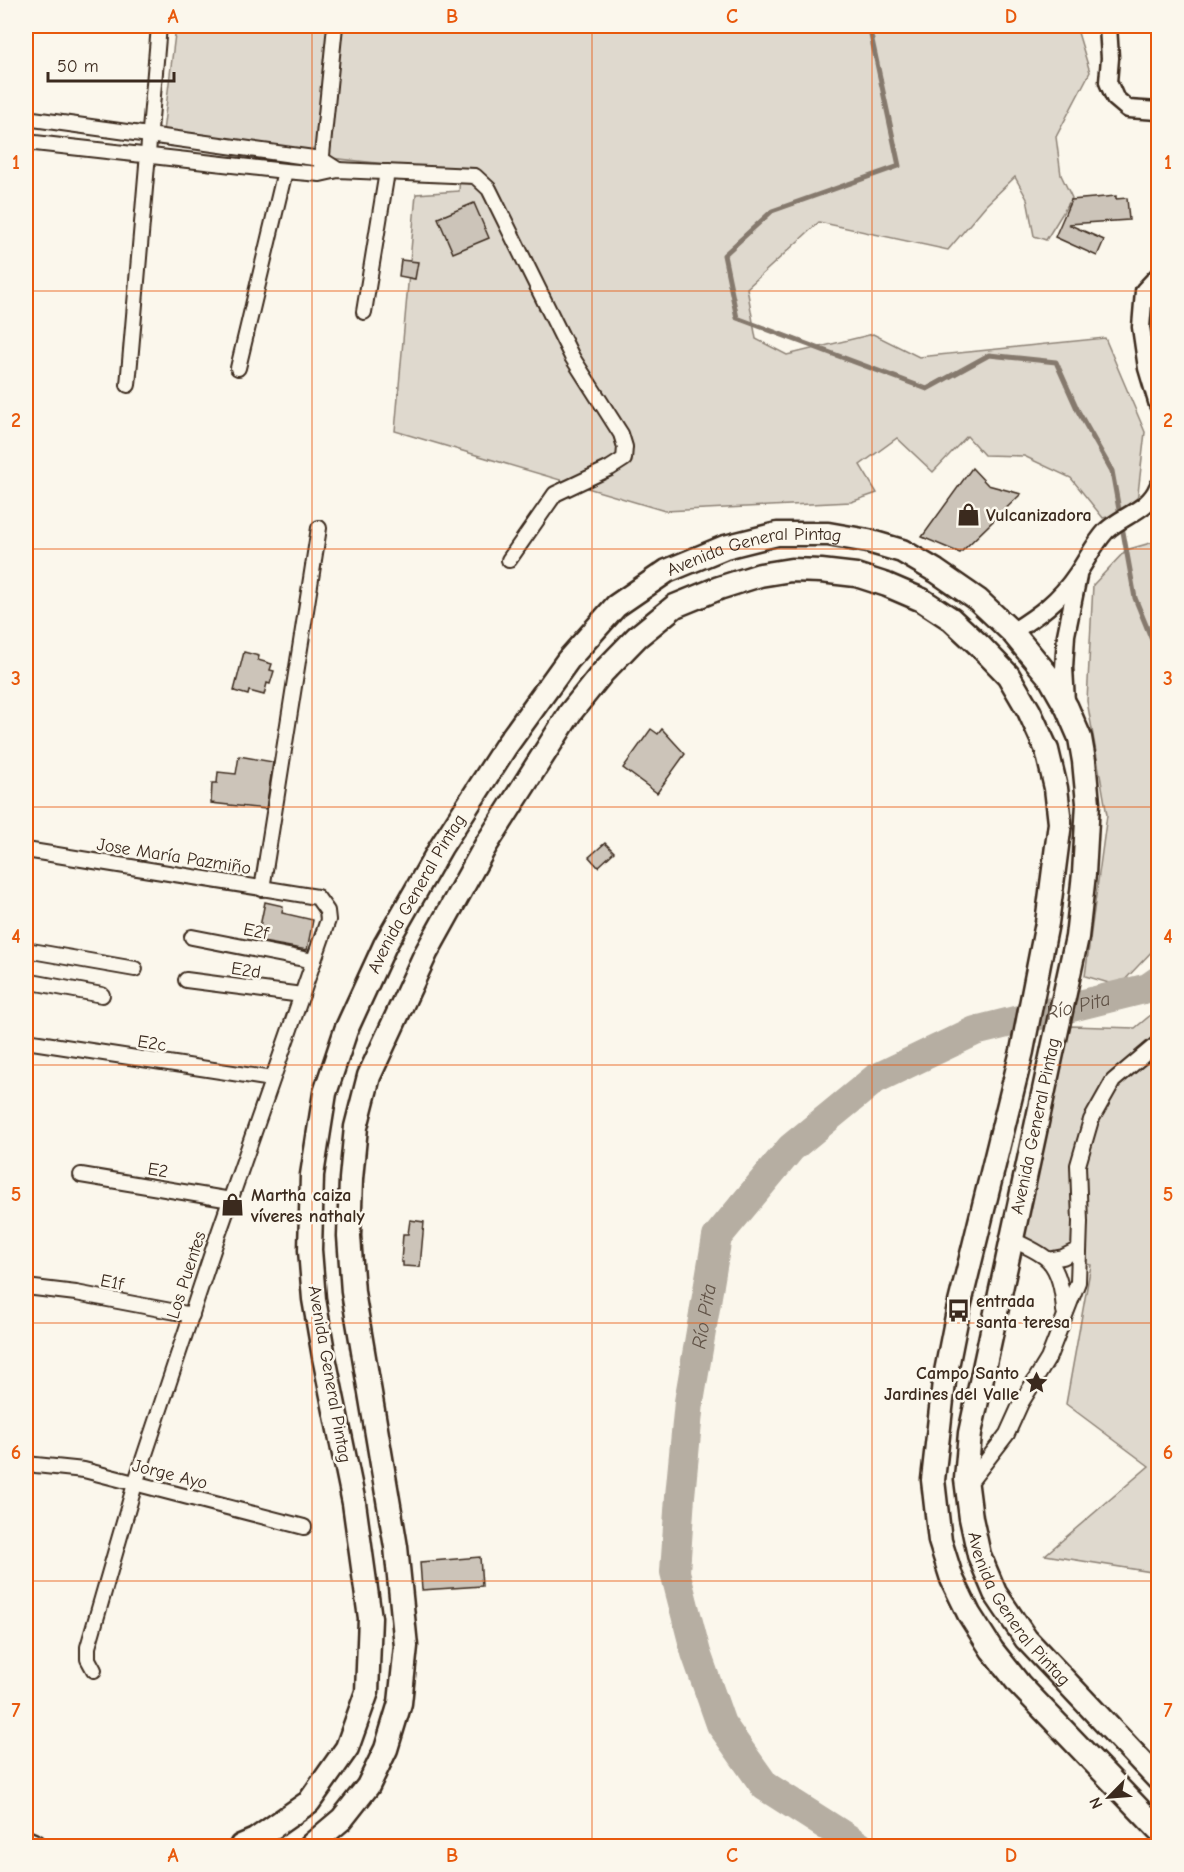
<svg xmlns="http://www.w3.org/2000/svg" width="1184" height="1872" viewBox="0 0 1184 1872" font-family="'Comic Neue',sans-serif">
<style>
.green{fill:#dfd9ce;stroke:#8d8276;stroke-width:1.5}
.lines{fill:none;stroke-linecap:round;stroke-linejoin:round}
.stream{stroke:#85796d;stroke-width:5}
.river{stroke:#b6aea2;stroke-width:30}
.building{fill:#ccc4b9;stroke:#3b2a1e;stroke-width:1.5}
.minor-casing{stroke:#3b2a1e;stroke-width:18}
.tertiary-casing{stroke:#3b2a1e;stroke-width:21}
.trunk-casing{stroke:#3b2a1e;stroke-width:27}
.minor{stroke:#fbf7ec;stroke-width:14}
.tertiary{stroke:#fbf7ec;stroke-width:16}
.trunk{stroke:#fbf7ec;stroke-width:22}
.grid{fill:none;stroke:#e8590c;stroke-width:1.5;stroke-opacity:0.55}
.labels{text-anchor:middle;stroke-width:5;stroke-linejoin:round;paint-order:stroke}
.poi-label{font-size:18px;font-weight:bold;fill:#3b2a1e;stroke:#fbf7ec;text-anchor:start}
.street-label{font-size:18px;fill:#3b2a1e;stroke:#fbf7ec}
.water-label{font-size:20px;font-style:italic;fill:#605246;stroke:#fbf7ec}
.neatline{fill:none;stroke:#e8590c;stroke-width:2}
.grid-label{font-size:20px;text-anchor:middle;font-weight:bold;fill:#e8590c}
</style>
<rect width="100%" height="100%" fill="#fbf7ec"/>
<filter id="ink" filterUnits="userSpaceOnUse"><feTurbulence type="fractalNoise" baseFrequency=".0167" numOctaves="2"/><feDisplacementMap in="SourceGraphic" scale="12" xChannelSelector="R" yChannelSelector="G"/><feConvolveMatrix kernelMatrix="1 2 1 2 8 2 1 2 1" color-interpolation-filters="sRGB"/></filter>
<g filter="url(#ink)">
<g class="green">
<polygon points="176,26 1076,26 1090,72 1056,137 1061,175 1072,198 1046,240 1034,236 1027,199 1015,177 986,205 948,250 819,222 747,288 756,339 787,355 873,334 919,357 1105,338 1145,432 1136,511 1103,518 1071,478 1024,456 984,455 967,436 933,472 897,438 860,465 877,493 851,502 665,511 395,431 416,194 459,191 460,172 162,140"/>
<polygon points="1154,542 1158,554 1158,945 1119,986 1085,976 1107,815 1087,701 1093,585 1126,550"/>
<polygon points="1158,1009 1158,1573 1045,1555 1149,1466 1066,1404 1091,1265 1018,1247 1047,1100 1071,1026 1135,1028"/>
</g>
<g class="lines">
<polyline class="stream" points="869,26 899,166 772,211 724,255 737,318 927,389 989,355 1056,362 1078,411 1112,471 1135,598 1154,645 1158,646"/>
<path class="river" id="s1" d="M859 1846 765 1786 721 1724 696 1653 675 1572 680 1496 689 1402 717 1237 791 1148 875 1079 975 1031 1148 988 1158 981"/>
</g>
<g class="building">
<polygon points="1116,196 1116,199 1127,198 1129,220 1068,224 1104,240 1097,256 1055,237 1071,200"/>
<polygon points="474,203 489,238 453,253 438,218"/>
<polygon points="401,260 418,262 415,279 399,276"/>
<polygon points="972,468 988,485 1021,494 960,553 922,537"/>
<polygon points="244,652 259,656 258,660 272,664 270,670 274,671 270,684 267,683 264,695 249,691 248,695 234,691"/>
<polygon points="651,729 658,734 662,729 685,754 657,793 623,768"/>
<polygon points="239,756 273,762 266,809 211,803 212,783 217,783 218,772 236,774"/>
<polygon points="605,843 614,852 598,867 589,857"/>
<polygon points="265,902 283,906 282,913 313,920 307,950 257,941"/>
<polygon points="410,1220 424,1222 420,1267 403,1266 403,1262 401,1262 403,1234 408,1234"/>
<polygon points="480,1557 482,1586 422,1590 420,1562"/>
</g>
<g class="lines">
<defs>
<g id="minor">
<polyline points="26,118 321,159 338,170"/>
<polyline points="26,142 285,171 320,174 338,170 475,176 489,189 572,357 621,434 625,447 624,459 610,468 555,494 509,560"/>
<polyline points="321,165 335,26"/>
<polyline points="364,312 387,172"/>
<polyline points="238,368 285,171"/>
<polyline points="128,385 159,26"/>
<polyline points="26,850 317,897 327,911 328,920 216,1241 135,1484 88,1647 88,1659 94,1670"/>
<polyline points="262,889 319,528"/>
<polyline points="192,937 314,961"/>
<polyline points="26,950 135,969"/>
<polyline points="186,980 302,995"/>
<polyline points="26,981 102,995"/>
<polyline points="26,1041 272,1079"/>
<polyline points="81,1175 231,1200"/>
<path d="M1011 1239C1021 1244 1041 1252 1049 1261 1060 1273 1063 1295 1064 1311"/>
<polyline points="1048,1260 1063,1257 1079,1249"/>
<polyline points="26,1287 76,1293 192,1315"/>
<polyline points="26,1464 84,1470 304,1527"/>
<polyline points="967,1486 1007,1434 1021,1403 1048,1359 1078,1282 1080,1222 1078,1165 1091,1120 1113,1081 1158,1043"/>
</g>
<g id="tertiary">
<polyline points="1108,26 1110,58 1108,82 1115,98 1128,109 1158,111"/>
<polyline points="1158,276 1144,291 1141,327 1147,368 1158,405"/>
<path d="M1012 632C1039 615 1059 601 1077 574 1087 560 1094 544 1106 531 1123 515 1149 510 1158 487"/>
<polyline points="1066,702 1064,668 1066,635 1078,576"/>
</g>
<g id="trunk">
<polyline points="26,1842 35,1846"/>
<path id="s2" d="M241 1846 255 1840 309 1802 347 1748 367 1692 370 1618 354 1503 324 1357 314 1299 310 1250 312 1175 325 1093 346 1030 385 945 441 847 506 746 568 660 616 606 667 571 725 547 777 534H828L868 541 902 551 936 571 978 600 1012 632 1050 678 1067 708 1080 738 1084 761 1088 803 1084 874 1077 937 970 1433 966 1479 971 1518 979 1555 995 1593 1026 1639 1158 1779"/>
<polyline points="310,1846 342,1819 368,1786 386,1749 400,1703 406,1646 396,1547 353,1292 349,1236 351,1179 356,1127 369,1076 426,953 486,845 570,713 603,672 637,637 675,606 719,588 760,575 791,570 821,571 856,575 887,585 922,600 951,619 980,646 1008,675 1029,711 1047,750 1056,788 1060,823 1047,923 1022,1051 958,1311 944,1382 933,1480 940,1541 952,1579 969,1614 992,1650 1019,1684 1158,1829"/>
</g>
</defs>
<use href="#minor" class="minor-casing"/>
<use href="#tertiary" class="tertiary-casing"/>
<use href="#trunk" class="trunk-casing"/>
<use href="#minor" class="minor"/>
<use href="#tertiary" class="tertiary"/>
<use href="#trunk" class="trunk"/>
</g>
</g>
<path class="grid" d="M312 26V1846M592 26V1846M872 26V1846M26 291H1158M26 549H1158M26 807H1158M26 1065H1158M26 1323H1158M26 1581H1158"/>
<defs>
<symbol id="shop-bare" viewBox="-9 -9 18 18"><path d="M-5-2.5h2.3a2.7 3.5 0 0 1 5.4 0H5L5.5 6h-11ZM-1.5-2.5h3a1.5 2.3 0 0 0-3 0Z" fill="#3b2a1e" stroke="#fbf7ec" stroke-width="2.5" paint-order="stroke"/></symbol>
<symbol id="bus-bare" viewBox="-9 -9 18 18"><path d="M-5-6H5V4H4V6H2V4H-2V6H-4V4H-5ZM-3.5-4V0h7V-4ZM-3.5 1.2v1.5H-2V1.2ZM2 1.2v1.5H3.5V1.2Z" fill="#3b2a1e" stroke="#fbf7ec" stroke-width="2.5" paint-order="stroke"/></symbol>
<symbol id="sight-bare" viewBox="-9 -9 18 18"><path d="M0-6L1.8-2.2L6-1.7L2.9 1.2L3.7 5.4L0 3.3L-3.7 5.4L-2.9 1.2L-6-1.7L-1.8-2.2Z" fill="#3b2a1e" stroke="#fbf7ec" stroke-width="2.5" paint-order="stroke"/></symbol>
</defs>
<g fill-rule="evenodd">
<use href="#shop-bare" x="952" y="498" width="33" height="33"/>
<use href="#shop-bare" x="216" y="1188" width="33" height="33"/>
<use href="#bus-bare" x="942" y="1294" width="33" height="33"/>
<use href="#sight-bare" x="1020" y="1366" width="33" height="33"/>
</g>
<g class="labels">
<g class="poi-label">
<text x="986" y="521">Vulcanizadora</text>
<text x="251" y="1201">Martha caiza<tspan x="251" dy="21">víveres nathaly</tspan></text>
<text x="976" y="1307">entrada<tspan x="976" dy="21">santa teresa</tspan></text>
<text x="1019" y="1379" text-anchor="end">Campo Santo<tspan x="1019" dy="21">Jardines del Valle</tspan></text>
</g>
<g class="street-label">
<text dy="6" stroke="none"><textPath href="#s2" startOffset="1536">Avenida General Pintag</textPath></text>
<text transform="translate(174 856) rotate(9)" y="6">Jose María Pazmiño</text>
<text dy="6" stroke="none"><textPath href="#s2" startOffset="1032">Avenida General Pintag</textPath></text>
<text transform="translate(256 931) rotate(11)" y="6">E2f</text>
<text transform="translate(246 970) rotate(8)" y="6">E2d</text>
<text transform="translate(152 1043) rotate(9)" y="6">E2c</text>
<text transform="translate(1035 1126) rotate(-78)" y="6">Avenida General Pintag</text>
<text transform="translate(158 1170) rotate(9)" y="6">E2</text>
<text transform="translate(186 1275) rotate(-72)" y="6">Los Puentes</text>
<text transform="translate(112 1282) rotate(11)" y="6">E1f</text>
<text transform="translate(330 1374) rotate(80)" y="6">Avenida General Pintag</text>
<text transform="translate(170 1474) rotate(14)" y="6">Jorge Ayo</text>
<text dy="6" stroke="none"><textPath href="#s2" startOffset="2850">Avenida General Pintag</textPath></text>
</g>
<g class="water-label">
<text dy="7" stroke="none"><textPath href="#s1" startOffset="1126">Río Pita</textPath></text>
<text dy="7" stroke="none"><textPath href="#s1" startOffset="604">Río Pita</textPath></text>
</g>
</g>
<rect width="1184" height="1872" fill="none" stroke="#fbf7ec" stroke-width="66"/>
<g transform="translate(1109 1797) rotate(245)" stroke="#fbf7ec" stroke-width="4.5" paint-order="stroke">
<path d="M0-4.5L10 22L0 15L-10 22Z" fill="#3b2a1e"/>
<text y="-9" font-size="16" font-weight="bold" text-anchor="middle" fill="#3b2a1e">N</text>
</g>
<path d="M48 72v9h126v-9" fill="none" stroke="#3b2a1e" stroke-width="3"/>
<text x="57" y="72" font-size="18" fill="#3b2a1e" stroke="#fbf7ec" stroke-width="4.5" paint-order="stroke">50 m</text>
<rect x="33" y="33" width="1118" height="1806" class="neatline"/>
<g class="grid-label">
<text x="173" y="23">A</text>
<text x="452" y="23">B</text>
<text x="732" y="23">C</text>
<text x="1011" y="23">D</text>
<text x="16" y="169">1</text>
<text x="1168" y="169">1</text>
<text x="16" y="427">2</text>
<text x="1168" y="427">2</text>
<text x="16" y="685">3</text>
<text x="1168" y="685">3</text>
<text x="16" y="943">4</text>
<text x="1168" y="943">4</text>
<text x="16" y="1201">5</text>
<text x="1168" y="1201">5</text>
<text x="16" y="1459">6</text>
<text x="1168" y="1459">6</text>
<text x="16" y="1717">7</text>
<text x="1168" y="1717">7</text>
<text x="173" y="1862">A</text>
<text x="452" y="1862">B</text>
<text x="732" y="1862">C</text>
<text x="1011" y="1862">D</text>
</g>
</svg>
